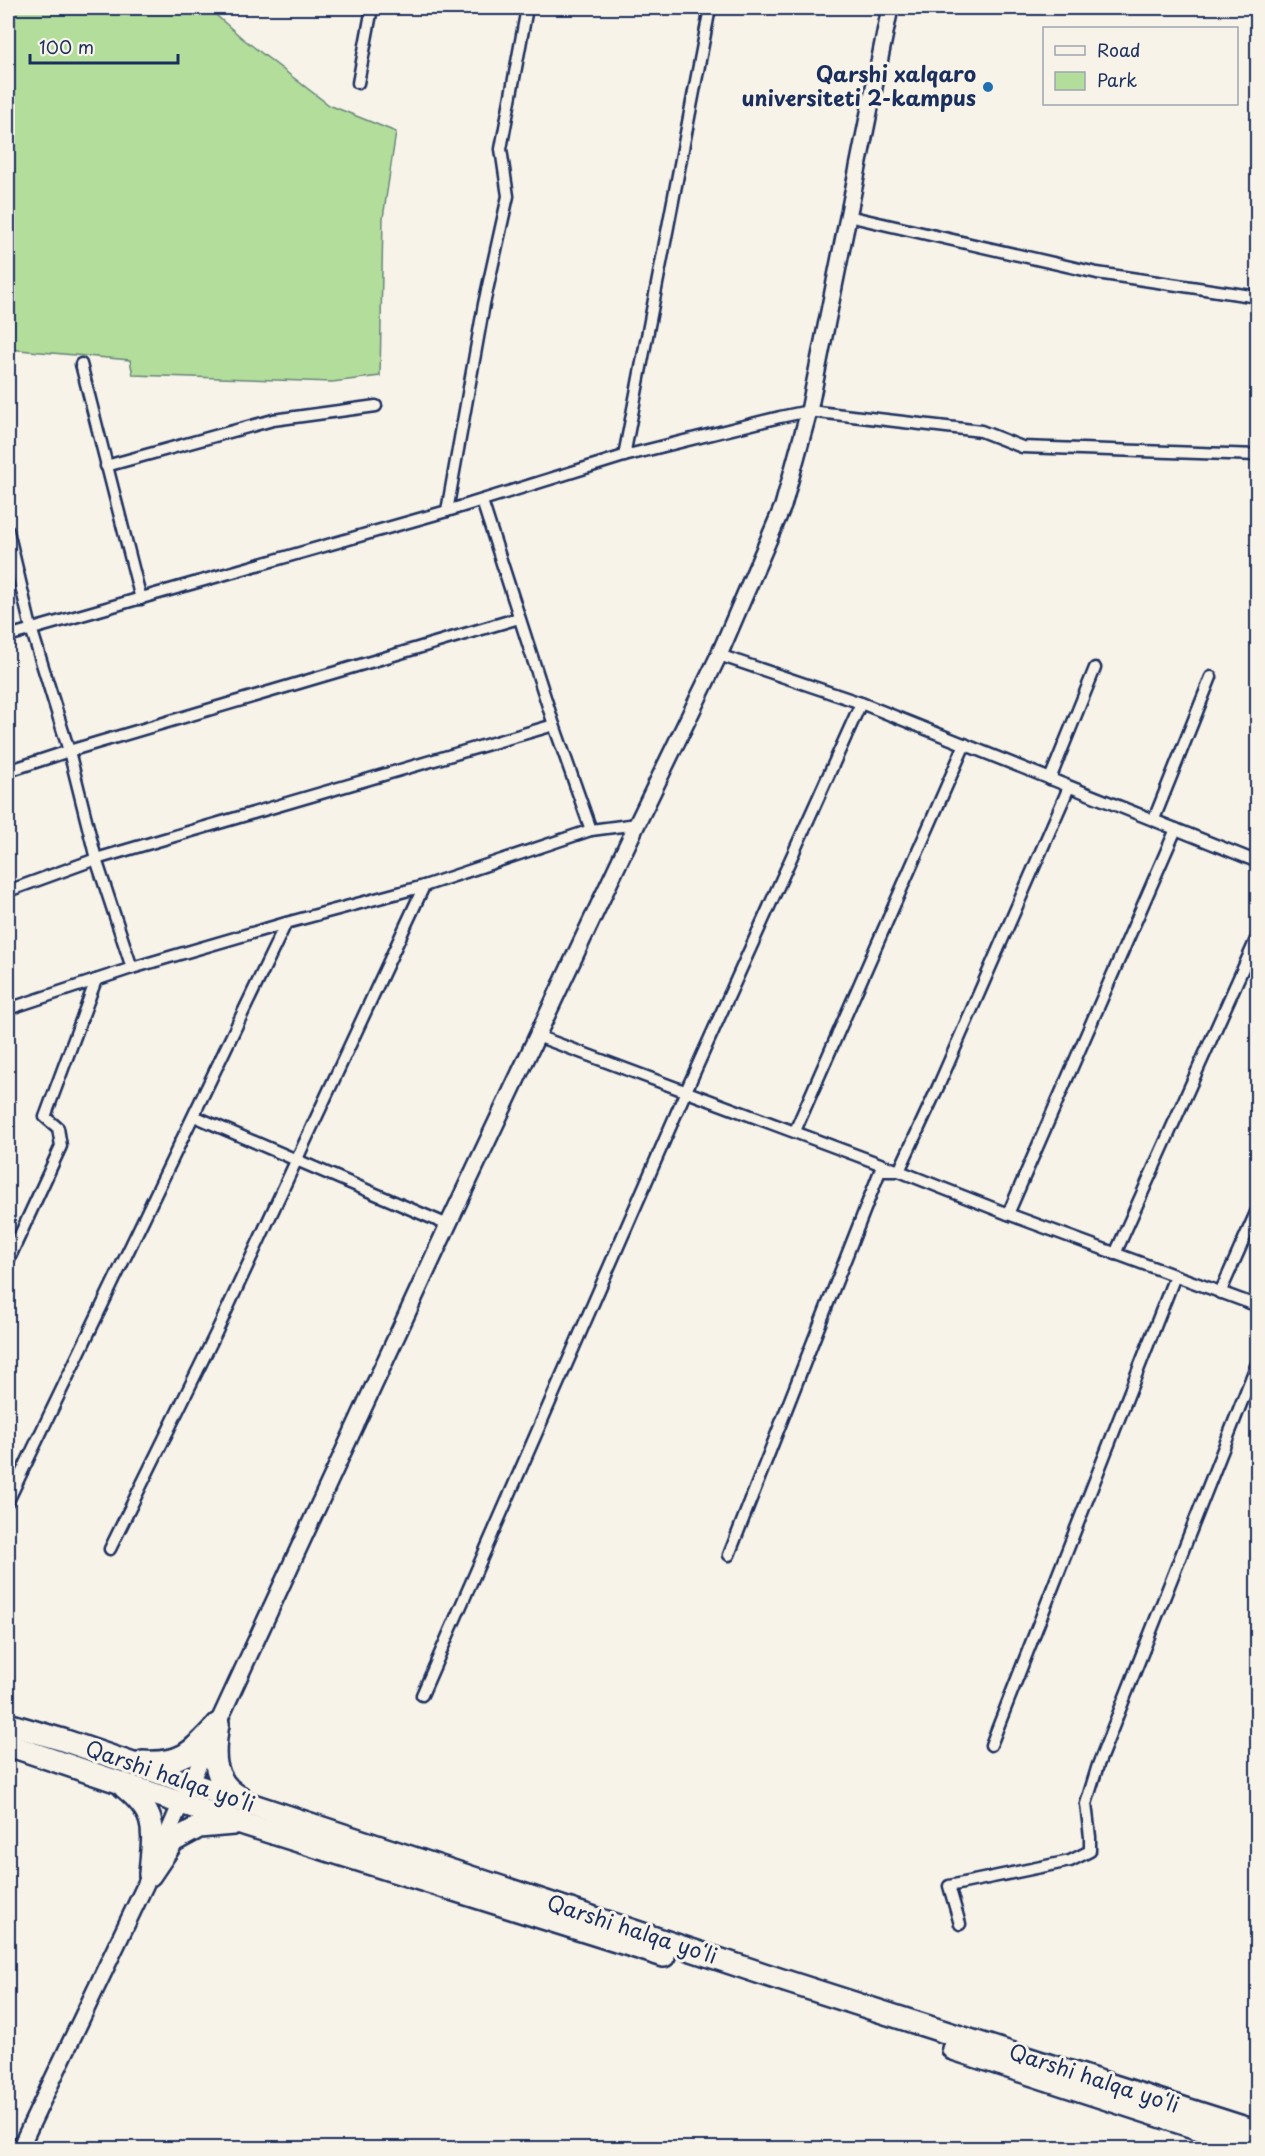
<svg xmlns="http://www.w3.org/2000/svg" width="1265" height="2156" viewBox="0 0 1265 2156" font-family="'Playpen Sans',sans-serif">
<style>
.green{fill:#b3dd9a;stroke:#67867c;stroke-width:1.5}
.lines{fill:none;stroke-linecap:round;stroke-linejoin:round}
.street-casing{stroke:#1b2f5e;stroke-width:15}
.secondary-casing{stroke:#1b2f5e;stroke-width:20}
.highway-casing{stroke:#1b2f5e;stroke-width:26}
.street{stroke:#f7f3e8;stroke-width:10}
.secondary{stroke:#f7f3e8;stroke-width:15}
.highway{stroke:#f7f3e8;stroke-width:21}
.poi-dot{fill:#1f6fb2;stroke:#f7f3e8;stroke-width:2}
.labels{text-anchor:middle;stroke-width:6;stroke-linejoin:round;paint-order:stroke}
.poi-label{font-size:21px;font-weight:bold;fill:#1b2f5e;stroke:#f7f3e8;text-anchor:end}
.street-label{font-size:21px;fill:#1b2f5e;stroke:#f7f3e8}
</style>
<rect width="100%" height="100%" fill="#f7f3e8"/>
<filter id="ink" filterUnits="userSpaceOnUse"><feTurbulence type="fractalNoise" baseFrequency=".0167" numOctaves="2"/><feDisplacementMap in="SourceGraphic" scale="12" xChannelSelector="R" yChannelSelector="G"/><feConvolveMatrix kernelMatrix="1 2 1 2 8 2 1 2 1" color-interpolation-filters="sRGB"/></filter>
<g filter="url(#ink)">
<polygon class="green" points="8,8 208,8 242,38 329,105 396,132 383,218 380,376 332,382 133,375 130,360 8,349"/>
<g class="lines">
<defs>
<g id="street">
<polyline points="358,83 372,8"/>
<polyline points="848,216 1097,273 1258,297"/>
<polyline points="81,364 141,599"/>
<polyline points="624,456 710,8"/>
<polyline points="106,466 273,420 376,406"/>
<polyline points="482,501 554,725 591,830 637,824"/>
<polyline points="447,511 484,304 508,196 501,149 527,8"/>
<polyline points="8,531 31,628 69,751 96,859 132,968"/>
<polyline points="8,636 447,511 624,456 780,417 809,411 981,431 1022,447 1258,455"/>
<polyline points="719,655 861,703 1258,862"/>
<polyline points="8,771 69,751 519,618"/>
<polyline points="1050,779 1095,668"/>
<polyline points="1154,819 1211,677"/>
<polyline points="8,891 96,859 554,725"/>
<polyline points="8,1009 132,968 286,923 424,886 591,830"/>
<polyline points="537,1036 899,1171 1008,1214 1258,1306"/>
<polyline points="194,1116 448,1225"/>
<polyline points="795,1131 965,744"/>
<polyline points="1008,1214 1176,829"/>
<polyline points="1115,1254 1258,935"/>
<polyline points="8,1261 61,1146 58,1128 45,1117 96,980"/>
<polyline points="1220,1293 1258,1208"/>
<polyline points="8,1501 286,923"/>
<polyline points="110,1549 216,1333 424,886"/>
<polyline points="729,1555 880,1171 899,1171 938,1087 1069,787"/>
<polyline points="422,1695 686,1091 861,703"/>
<polyline points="991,1745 1175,1276"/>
<polyline points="960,1924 949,1886 1070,1861 1090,1851 1090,1837 1086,1804 1098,1765 1258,1361"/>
</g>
<polyline id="secondary" points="20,2148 150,1875 181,1803 448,1225 637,824 719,655 783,506 809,411 890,8"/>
<g id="highway">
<polyline points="8,1724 63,1740 259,1807 782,1980 1258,2132"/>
<path d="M218 1724C213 1753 211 1781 240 1797"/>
<polyline points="8,1745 247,1825 664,1956"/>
<path d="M143 1762C183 1764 192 1752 218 1724"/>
<path d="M124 1787C160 1816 153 1832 150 1874"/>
<polyline points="150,1875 173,1841 199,1827 233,1824"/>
<polyline points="953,2049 1258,2148"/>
</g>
</defs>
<use href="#street" class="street-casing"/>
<use href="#secondary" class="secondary-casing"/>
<use href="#highway" class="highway-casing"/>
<use href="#street" class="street"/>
<use href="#secondary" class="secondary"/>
<use href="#highway" class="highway"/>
</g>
</g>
<circle class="poi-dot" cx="988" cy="87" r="6"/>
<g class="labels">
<g class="poi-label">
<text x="976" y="82">Qarshi xalqaro<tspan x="976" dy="24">universiteti 2-kampus</tspan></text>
</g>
<g class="street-label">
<text transform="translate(170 1777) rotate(19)" y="7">Qarshi halqa yoʻli</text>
<text transform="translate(632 1930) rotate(18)" y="7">Qarshi halqa yoʻli</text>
<text transform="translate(1094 2079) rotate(18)" y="7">Qarshi halqa yoʻli</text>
</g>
</g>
<rect width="1265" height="2156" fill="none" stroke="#f7f3e8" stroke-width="30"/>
<rect x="15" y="15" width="1235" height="2126" fill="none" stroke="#1b2f5e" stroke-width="2" filter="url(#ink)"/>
<rect x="1043" y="27" width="195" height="78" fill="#f7f3e8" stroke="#9fa5b1" stroke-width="1.5"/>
<rect x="1055" y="46" width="30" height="9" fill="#f7f3e8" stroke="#9fa5b1" stroke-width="1.5"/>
<text x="1097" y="57" font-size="18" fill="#1b2f5e">Road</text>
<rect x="1055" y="72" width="30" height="18" fill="#b3dd9a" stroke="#9fa5b1" stroke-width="1.5"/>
<text x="1097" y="87" font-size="18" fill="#1b2f5e">Park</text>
<path d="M30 54v9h148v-9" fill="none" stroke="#1b2f5e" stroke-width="3"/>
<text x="39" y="54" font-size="18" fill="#1b2f5e" stroke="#f7f3e8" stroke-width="4.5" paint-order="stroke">100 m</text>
</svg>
